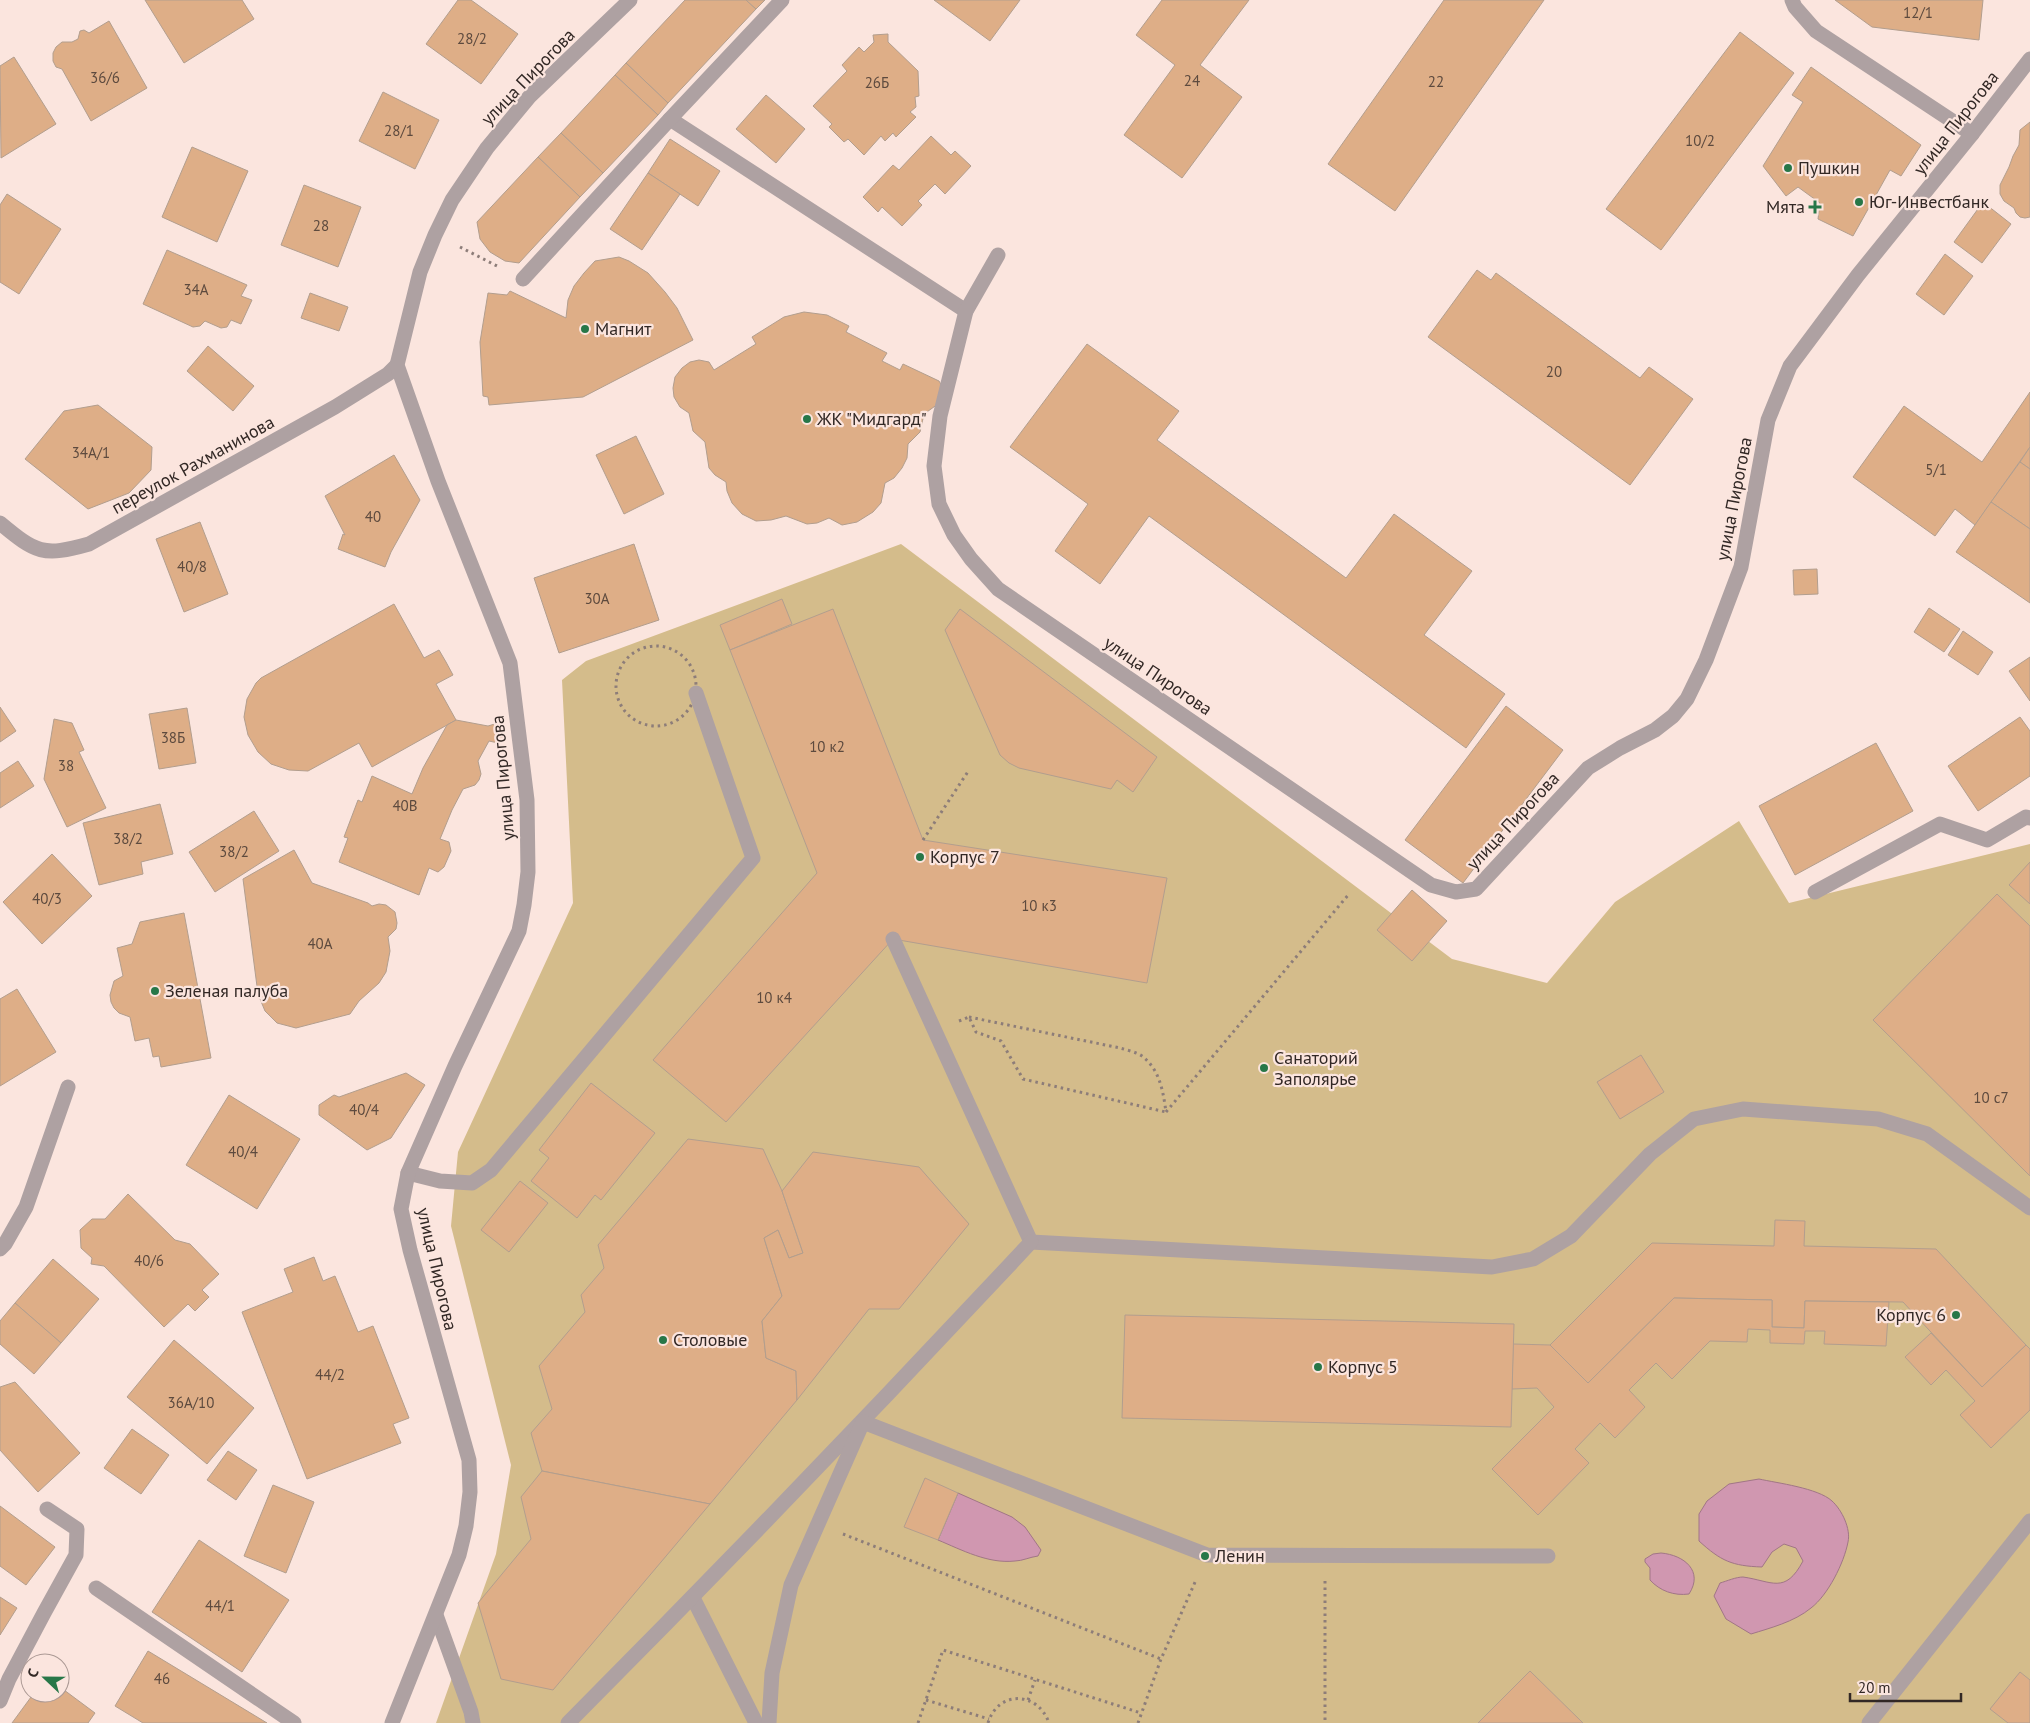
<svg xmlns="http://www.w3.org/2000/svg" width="2030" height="1723" viewBox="0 0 2030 1723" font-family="'PT Sans',sans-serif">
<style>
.green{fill:#d4bc8b}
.water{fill:#d097b0;stroke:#a17686}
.building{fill:#deae87;stroke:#b29e8e}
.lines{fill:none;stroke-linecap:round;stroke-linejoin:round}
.path{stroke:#8d7d79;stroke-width:3;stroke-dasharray:2.5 4;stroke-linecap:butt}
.minor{stroke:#aea1a2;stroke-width:15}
.poi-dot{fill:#277748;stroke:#fbe5de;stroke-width:2}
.labels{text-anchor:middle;stroke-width:4.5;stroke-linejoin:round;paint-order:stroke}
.number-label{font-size:15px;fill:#5d4a3e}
.street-label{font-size:18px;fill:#322825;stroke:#fbe5de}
.poi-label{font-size:18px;fill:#322825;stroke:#fbe5de;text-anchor:start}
</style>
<rect width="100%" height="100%" fill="#fbe5de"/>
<polygon class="green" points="901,544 1452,959 1547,983 1615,902 1739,821 1789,903 2030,844 2030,1723 436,1723 496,1554 511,1465 451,1226 458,1152 573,903 562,680 586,661"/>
<g class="water">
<path d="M1759 1479C1777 1483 1818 1488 1832 1501 1842 1510 1851 1529 1848 1542 1844 1563 1828 1595 1811 1608 1794 1622 1770 1628 1751 1634L1726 1619 1714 1596 1720 1583C1727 1581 1736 1577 1743 1577 1772 1581 1785 1595 1803 1561L1796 1548 1784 1544 1772 1552 1762 1567C1732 1566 1721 1561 1699 1541V1514L1707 1501 1729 1484Z"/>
<path d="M958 1493 1012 1517 1025 1527 1041 1550 1038 1556C1030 1557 1022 1561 1015 1561 988 1564 962 1550 938 1540Z"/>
<path d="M1661 1553C1684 1555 1704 1571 1689 1594 1674 1596 1660 1591 1650 1580V1568L1645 1562V1559L1653 1554Z"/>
</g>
<g class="building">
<polygon points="145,0 242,0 254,19 184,63"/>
<polygon points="458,0 471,0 518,34 481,84 426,44"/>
<polygon points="685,0 746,0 756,9 668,103 626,63"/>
<polygon points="746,0 765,0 756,9"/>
<polygon points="934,0 1020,0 990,41"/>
<polygon points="1162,0 1249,0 1200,65 1242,97 1182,178 1124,135 1175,65 1136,35"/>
<polygon points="1444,0 1544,0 1395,211 1328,164"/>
<polygon points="1835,0 1983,0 1979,40 1872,27"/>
<polygon points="109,21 147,88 91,121 62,69 56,67 53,61 53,53 56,47 62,42 72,42 78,39 80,31 84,30 89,33"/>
<polygon points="1740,32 1794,73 1661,250 1606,209"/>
<polygon points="888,34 888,42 918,71 919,96 915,97 916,107 910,112 916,117 896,137 893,133 885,141 881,136 864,155 848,139 844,142 829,127 832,124 813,106 847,71 842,65 859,47 864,52 874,42 873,35"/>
<polygon points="14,57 56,124 1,158 0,66"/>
<polygon points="626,63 668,103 658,115 615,75"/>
<polygon points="1811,67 1921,145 1901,176 1890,170 1853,236 1818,219 1820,203 1798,187 1786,196 1763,166 1803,102 1792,95"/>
<polygon points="615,75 658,115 603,173 561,133"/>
<polygon points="383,92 439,120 415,169 359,141"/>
<polygon points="766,95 805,129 776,163 736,129"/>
<polygon points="2030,122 2030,217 2025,218 2020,217 2016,213 2014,208 2004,201 2000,194 2000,185 2009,167 2013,156 2019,145 2020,130"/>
<polygon points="561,133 603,173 580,197 538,157"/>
<polygon points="931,136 951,155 955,151 971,166 945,194 935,184 918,201 922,205 902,226 882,207 878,212 863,197 893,165 899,170"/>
<polygon points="670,139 720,171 698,206 648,173"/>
<polygon points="192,147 248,171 217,242 162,217"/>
<polygon points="538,157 580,197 519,263 505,261 490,252 480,239 477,222"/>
<polygon points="648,173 680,194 642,250 610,229"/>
<polygon points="304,185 361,207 338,267 281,245"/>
<polygon points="7,194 61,229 19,294 0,282 0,205"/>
<polygon points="1983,202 2011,224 1982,263 1954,242"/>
<polygon points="167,250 247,285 241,296 252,300 241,324 231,320 227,327 221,328 205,321 200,326 193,327 143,304"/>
<polygon points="1945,254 1973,276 1944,315 1916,294"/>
<polygon points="619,257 629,261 648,273 665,292 677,308 693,340 583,397 489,405 488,397 483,396 480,342 488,293 507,295 510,291 566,318 568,300 574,286 584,273 595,261"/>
<polygon points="1477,270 1491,280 1496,273 1640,378 1649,367 1693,399 1630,485 1428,337"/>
<polygon points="310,293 348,307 339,331 301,318"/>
<polygon points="804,312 827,315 849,326 846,332 887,353 882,361 900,370 903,364 939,381 943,388 938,404 924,414 920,432 908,444 907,458 902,468 894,478 885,483 881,503 873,512 857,522 842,525 829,518 817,523 807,524 786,516 771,520 756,521 742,514 732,503 727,491 726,482 715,475 709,468 705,442 693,431 689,413 680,407 674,397 673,388 675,377 682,368 690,362 699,360 709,362 714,370 756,344 752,337 784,317"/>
<polygon points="1087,344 1179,411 1157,440 1346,578 1394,514 1472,571 1424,635 1505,694 1466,748 1149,516 1100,584 1055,551 1088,504 1010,447"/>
<polygon points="208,346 254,386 233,411 187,371"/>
<polygon points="2030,392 2030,447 1975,525 1955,509 1935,536 1853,477 1904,406 1982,462"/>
<polygon points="98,405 152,447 151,470 129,493 88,509 25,459 64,411"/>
<polygon points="636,436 664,494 624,514 596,455"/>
<polygon points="2030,447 2030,469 2020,462"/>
<polygon points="394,455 420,500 391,552 385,567 338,549 343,534 345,535 325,496"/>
<polygon points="2020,462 2030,469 2030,529 1991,502"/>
<polygon points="1991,502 2030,529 2030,603 1956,552"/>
<polygon points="200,522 228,594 184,612 156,539"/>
<polygon points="634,544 659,620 559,653 534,578"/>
<polygon points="1817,569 1818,594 1794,595 1793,570"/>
<polygon points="782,599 792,624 730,650 720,625"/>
<polygon points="394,604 424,658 439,650 446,662 453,675 436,684 456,720 372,767 359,743 308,771 289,770 271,764 258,752 248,735 244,717 247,699 256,683 261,678"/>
<polygon points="1929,608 1960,629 1944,652 1914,632"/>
<polygon points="833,609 923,840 1167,878 1147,983 893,939 726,1122 653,1060 817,873 730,650"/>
<polygon points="960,609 1157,757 1133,792 1117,780 1111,789 1019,768 1009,763 1000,755 945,630"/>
<polygon points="1963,631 1993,652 1978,675 1948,655"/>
<polygon points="2030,657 2030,701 2009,671"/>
<polygon points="1506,706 1563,750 1463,883 1405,840"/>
<polygon points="0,707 16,731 0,742"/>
<polygon points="187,708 196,763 159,769 149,714"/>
<polygon points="2020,717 2030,731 2030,776 1978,811 1948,766"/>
<polygon points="54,719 72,723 84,750 79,752 106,808 67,827 44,779"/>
<polygon points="456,720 488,726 498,723 505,729 505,737 498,743 489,741 478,761 481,774 479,780 475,785 463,789 452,810 440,839 449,842 451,851 444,867 438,872 429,868 419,895 339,862 348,838 344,837 358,800 362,802 372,776 412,794 423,768 447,725"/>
<polygon points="1876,743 1913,811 1795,875 1759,806"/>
<polygon points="18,761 34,786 0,808 0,773"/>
<polygon points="160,804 173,854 141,862 143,874 99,885 83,823"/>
<polygon points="254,811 279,851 215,892 189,852"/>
<polygon points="294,850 312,883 368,903 372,906 379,904 386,905 395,912 397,923 396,929 388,937 390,951 386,972 379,983 359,1001 350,1014 296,1028 277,1023 265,1011 258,994 243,879"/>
<polygon points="52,854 92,896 42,944 3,902"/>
<polygon points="2030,862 2030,904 2009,885"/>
<polygon points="1412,890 1447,921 1412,961 1377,930"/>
<polygon points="1997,894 2030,926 2030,1176 1873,1020"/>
<polygon points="184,913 211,1058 161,1067 159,1056 153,1057 149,1038 135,1041 130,1017 119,1013 114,1008 111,1002 110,995 114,981 123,976 117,948 132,944 140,922"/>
<polygon points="17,989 56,1052 0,1086 0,999"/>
<polygon points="1641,1055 1664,1092 1620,1119 1597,1082"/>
<polygon points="406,1073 425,1085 391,1138 367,1150 319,1115 319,1105 334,1095 339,1097"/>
<polygon points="591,1083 655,1133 601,1200 595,1195 577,1218 531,1181 549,1158 539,1150"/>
<polygon points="229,1095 300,1139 257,1209 186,1165"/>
<polygon points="688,1139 763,1149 782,1191 803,1253 789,1258 778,1230 764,1238 782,1296 762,1321 766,1358 796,1371 797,1400 710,1504 542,1471 531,1433 552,1409 539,1366 585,1312 581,1295 604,1268 598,1245"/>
<polygon points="813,1152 919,1167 969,1224 899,1309 869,1309 797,1400 796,1371 766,1358 762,1321 782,1296 764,1238 778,1230 789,1258 803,1253 782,1191"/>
<polygon points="520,1181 548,1203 509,1252 481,1230"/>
<polygon points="128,1194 175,1240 190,1244 219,1274 202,1290 209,1297 195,1311 188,1304 164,1327 104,1266 91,1264 92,1258 81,1248 80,1230 92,1219 105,1219"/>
<polygon points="1775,1220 1805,1221 1804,1246 1936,1249 2026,1345 1982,1387 1903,1302 1805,1301 1804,1328 1772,1327 1772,1300 1674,1298 1588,1383 1550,1345 1652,1243 1774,1246"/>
<polygon points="314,1257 323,1281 335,1276 358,1332 373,1326 409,1418 393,1424 401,1443 307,1479 242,1312 293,1292 284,1269"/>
<polygon points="53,1259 99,1299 61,1343 15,1303"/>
<polygon points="1674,1298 1772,1300 1772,1327 1804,1328 1805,1301 1889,1302 1886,1346 1824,1344 1825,1331 1805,1331 1804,1344 1770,1343 1770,1330 1748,1329 1747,1342 1710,1341 1672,1379 1656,1363 1629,1390 1645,1407 1615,1438 1600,1423 1575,1449 1589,1463 1538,1515 1492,1469 1554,1407 1537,1388 1512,1389 1513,1344 1550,1345 1588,1383"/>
<polygon points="15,1303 61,1343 34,1374 0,1344 0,1321"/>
<polygon points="1125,1315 1514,1324 1511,1427 1122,1418"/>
<polygon points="1931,1333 1982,1387 2026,1345 2030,1349 2030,1410 1991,1448 1960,1415 1975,1401 1946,1370 1931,1385 1905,1357"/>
<polygon points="174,1340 254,1408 207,1464 127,1397"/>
<polygon points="15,1382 80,1453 38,1492 0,1450 0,1387"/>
<polygon points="132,1429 169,1455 141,1494 104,1468"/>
<polygon points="228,1451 257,1470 236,1500 207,1480"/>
<polygon points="542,1471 710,1504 553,1690 501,1679 478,1603 531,1539 521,1497"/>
<polygon points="925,1478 958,1493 938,1540 904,1527"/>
<polygon points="273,1485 314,1502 286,1573 244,1556"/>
<polygon points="0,1506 55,1547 26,1585 0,1566"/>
<polygon points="199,1540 289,1600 242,1672 152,1612"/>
<polygon points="0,1597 17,1608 0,1635"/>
<polygon points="148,1651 267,1723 143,1723 115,1706"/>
<polygon points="1530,1671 1583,1723 1478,1723"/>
<polygon points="2020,1672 2030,1680 2030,1723 2008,1723 1990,1709"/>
<polygon points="60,1687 95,1713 88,1723 12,1723 34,1693 60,1693"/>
</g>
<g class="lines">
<g class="path">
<polyline points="460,247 499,267"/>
<circle cx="656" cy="686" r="40"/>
<polyline points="923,840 969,770"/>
<path d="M969 1017 1120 1048C1127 1050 1136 1052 1142 1056 1160 1070 1163 1091 1166 1112"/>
<polyline points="959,1021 969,1017 976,1032 1001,1041 1023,1079 1166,1112"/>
<polyline points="1166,1112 1349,894"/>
<polyline points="843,1534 1161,1659"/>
<polyline points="1325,1581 1325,1723"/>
<polyline points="926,1700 989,1719"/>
<polyline points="1028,1700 1035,1680"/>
<polyline points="918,1723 943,1650 1141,1713"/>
<path d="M988 1723C998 1690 1038 1691 1049 1723"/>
<polyline points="1138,1723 1161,1659 1196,1580"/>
</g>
<g class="minor">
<polyline points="1792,0 1795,7 1816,31 1972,134"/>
<polyline points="670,119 966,311"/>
<polyline points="998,255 966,311 940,416 934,466 939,504 954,535 971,559 998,589 1431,885 1456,892 1476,889 1588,768 1620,748 1655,730 1673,716 1687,699 1706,660 1741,567 1768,420 1790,366 1858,275 1972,134 2030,59"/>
<polyline points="523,279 670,119 782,0"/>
<path d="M0 523C36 553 43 557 89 544L335 407 388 374 397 365"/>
<polyline points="1815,892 1940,824 1987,840 2026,817 2030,818"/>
<polyline points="893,939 1031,1242 1492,1267 1533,1259 1571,1236 1650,1154 1694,1119 1743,1109 1878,1119 1927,1134 2030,1208"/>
<polyline points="408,1173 440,1181 472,1183 491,1170 753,858 696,693"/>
<polyline points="0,1249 5,1244 26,1207 68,1087"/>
<polyline points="96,1588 294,1723"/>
<polyline points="693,1598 756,1723"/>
<polyline points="436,1615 471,1712 473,1723"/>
<polyline points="0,1701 9,1679 44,1613 76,1555 77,1529 47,1509"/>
<polyline points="392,1723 459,1555 466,1526 470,1492 469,1460 410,1250 401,1209 408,1173 455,1066 519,931 524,905 528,872 527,800 510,663 438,481 397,365 420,272 435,235 452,200 487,148 530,96 630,0"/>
<path d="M568 1723C725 1565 879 1405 1031 1242"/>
<polyline points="769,1723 772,1673 791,1585 863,1422 1207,1555 1548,1556"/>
<polyline points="1869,1723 2030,1521"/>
</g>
</g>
<g class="poi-dot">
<circle cx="1788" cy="168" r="5"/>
<circle cx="1859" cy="202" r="5"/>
<path d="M1812.5 199.5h5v5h5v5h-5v5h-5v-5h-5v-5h5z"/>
<circle cx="585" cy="329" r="5"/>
<circle cx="807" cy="419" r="5"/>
<circle cx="920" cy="857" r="5"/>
<circle cx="155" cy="991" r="5"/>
<circle cx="1264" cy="1068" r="5"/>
<circle cx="1956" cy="1315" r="5"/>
<circle cx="663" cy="1340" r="5"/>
<circle cx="1318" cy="1367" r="5"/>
<circle cx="1205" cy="1556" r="5"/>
</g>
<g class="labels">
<g class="number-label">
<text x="1918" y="18">12/1</text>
<text x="472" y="44">28/2</text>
<text x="105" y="83">36/6</text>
<text x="1192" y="86">24</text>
<text x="1436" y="87">22</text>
<text x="877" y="88">26Б</text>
<text x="399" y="136">28/1</text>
<text x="1700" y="146">10/2</text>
<text x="321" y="231">28</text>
<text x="196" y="295">34А</text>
<text x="1554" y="377">20</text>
<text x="91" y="458">34А/1</text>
<text x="1936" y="475">5/1</text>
<text x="373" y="522">40</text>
<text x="192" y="572">40/8</text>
<text x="597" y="604">30А</text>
<text x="173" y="743">38Б</text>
<text x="827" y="752">10 к2</text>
<text x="66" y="771">38</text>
<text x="405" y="811">40В</text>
<text x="128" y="844">38/2</text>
<text x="234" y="857">38/2</text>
<text x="47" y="904">40/3</text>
<text x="1039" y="911">10 к3</text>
<text x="320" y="949">40А</text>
<text x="774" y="1003">10 к4</text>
<text x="1991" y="1103">10 с7</text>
<text x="364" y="1115">40/4</text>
<text x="243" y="1157">40/4</text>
<text x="149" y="1266">40/6</text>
<text x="330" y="1380">44/2</text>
<text x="191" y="1408">36А/10</text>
<text x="220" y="1611">44/1</text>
<text x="162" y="1684">46</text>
</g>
<g class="street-label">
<text transform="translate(528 77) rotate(-46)" y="6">улица Пирогова</text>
<text transform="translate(1956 123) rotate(-52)" y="6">улица Пирогова</text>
<text transform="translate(193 465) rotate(-29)" y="6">переулок Рахманинова</text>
<text transform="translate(1734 499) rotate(-79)" y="6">улица Пирогова</text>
<text transform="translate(1158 676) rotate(34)" y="6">улица Пирогова</text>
<text transform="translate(503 778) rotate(-95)" y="6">улица Пирогова</text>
<text transform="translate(1513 821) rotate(-47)" y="6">улица Пирогова</text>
<text transform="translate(437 1269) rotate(77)" y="6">улица Пирогова</text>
</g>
<g class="poi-label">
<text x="1798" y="174">Пушкин</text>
<text x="1869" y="208">Юг-Инвестбанк</text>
<text x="1805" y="213" text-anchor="end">Мята</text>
<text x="595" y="335">Магнит</text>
<text x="817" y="425">ЖК "Мидгард"</text>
<text x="930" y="863">Корпус 7</text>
<text x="165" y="997">Зеленая палуба</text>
<text x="1274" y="1064">Санаторий<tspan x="1274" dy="21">Заполярье</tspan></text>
<text x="1946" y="1321" text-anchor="end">Корпус 6</text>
<text x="673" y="1346">Столовые</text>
<text x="1328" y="1373">Корпус 5</text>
<text x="1215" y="1562">Ленин</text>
</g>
</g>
<g transform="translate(45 1678) rotate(292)"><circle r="24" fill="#fbe5de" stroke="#ab9994"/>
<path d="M0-4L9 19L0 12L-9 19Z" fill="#277748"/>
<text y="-8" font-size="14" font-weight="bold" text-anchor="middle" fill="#322825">С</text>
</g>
<path d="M1850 1693v8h111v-8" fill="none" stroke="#322825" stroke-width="2.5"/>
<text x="1858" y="1693" font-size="15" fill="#322825" stroke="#fbe5de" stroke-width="4" paint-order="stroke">20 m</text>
</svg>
